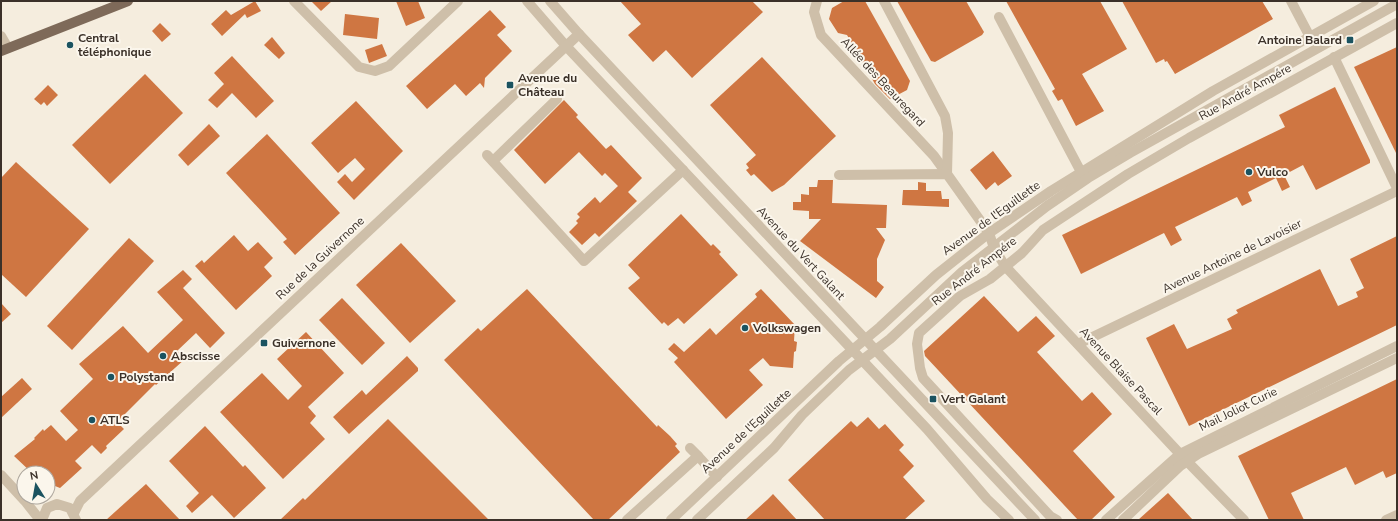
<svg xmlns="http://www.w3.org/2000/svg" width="1398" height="521" viewBox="0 0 1398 521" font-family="'Nunito Sans',sans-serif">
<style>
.building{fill:#cf7642}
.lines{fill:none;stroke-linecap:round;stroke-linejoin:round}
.minor{stroke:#cebfa9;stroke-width:10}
.major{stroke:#7e6a59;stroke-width:10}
.poi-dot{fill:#1b5360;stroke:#fbf6ec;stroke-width:1.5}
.labels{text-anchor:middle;stroke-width:4;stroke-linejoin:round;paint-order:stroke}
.poi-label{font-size:12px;font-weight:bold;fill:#3b3129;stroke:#fbf6ec;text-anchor:start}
.street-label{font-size:12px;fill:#3b3129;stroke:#fbf6ec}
</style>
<rect width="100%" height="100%" fill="#f5edde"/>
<g class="building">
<polygon points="255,1 261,11 247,18 245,14 222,36 211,24 226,10 231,15"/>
<polygon points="311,1 332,1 321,11"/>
<polygon points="396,1 418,1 425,18 406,26"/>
<polygon points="620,1 752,1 763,12 692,78 666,50 653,62 628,35 641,24"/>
<polygon points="844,1 865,1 910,81 907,90 890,99 875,84 847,35 838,33 829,19 832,8"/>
<polygon points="897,1 966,1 984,32 982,35 935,62 931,61"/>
<polygon points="1006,1 1100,1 1127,49 1082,74 1104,111 1076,126 1062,99 1058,101 1052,91 1055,89"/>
<polygon points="1122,1 1262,1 1273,19 1175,74 1167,61 1165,62 1164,59 1156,63"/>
<polygon points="490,10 506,27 497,35 512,51 485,78 484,88 480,83 466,96 455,84 427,109 406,86"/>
<polygon points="345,14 379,18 377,39 343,35"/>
<polygon points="160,23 171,34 162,42 152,31"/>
<polygon points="272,37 285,53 279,59 264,45"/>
<polygon points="382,44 387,56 369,63 365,50"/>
<polygon points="1397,47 1397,155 1354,67"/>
<polygon points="232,56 274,101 256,118 232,93 217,108 208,100 224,84 214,73"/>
<polygon points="762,57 836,136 784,185 772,192 754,174 751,176 746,170 749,168 746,164 756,155 710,105"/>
<polygon points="145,74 183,113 110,184 72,145"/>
<polygon points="48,85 58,95 47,106 44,102 41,105 34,99"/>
<polygon points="1335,87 1370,160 1370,163 1316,190 1303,165 1284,175 1290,187 1282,191 1276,178 1248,192 1252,201 1242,206 1237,197 1175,227 1182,240 1171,246 1164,233 1081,274 1062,235 1285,127 1279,115"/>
<polygon points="564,100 578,115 576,117 606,149 611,145 642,178 628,192 637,201 599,237 595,233 582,245 569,232 578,223 576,221 580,217 577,214 595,197 600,203 618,186 605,173 602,176 579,152 545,184 514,150"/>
<polygon points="356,101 403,151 354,200 337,182 345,174 352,182 365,169 355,158 338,173 311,143"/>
<polygon points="209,124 220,136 188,166 178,155"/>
<polygon points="267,134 340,213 295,255 283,242 287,239 226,173"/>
<polygon points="993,151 1012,176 998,186 995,182 986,190 970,170"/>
<polygon points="16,162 89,229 26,297 1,274 1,178"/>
<polygon points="818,180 833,180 832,203 887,205 886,228 876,228 885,240 877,259 877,281 884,287 876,298 800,241 821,219 809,219 809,211 793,210 793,202 801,202 801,194 809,195 809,187 817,187"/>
<polygon points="918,182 926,183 926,191 941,191 942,199 949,199 949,207 902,205 903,190 918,190"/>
<polygon points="681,214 711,246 713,244 721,252 719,254 738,275 684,324 678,318 668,326 664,322 662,324 628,288 640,278 628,265"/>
<polygon points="234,235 248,251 258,242 273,258 264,267 272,276 236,310 195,266 202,260 204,263"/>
<polygon points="1397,236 1397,325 1189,426 1146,338 1174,324 1187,349 1232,329 1227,319 1238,313 1236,310 1320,269 1338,306 1358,297 1356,292 1364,288 1350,259"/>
<polygon points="129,238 154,261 72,350 47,326"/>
<polygon points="401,243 456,301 410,343 356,285"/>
<polygon points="183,270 192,279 183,288 225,333 210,348 196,333 177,351 185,359 156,385 155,384 117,422 124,429 106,446 107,448 101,454 92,445 75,461 82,468 60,488 55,486 54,487 48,482 48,473 32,473 14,456 35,439 34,438 43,429 44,431 51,425 66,441 78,430 60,411 93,379 79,364 123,326 148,353 183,320 157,292"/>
<polygon points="527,289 657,427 658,425 670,436 677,444 675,446 680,452 608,520 594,520 444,360 478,328 481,331"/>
<polygon points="761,289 795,325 794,341 797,342 796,351 794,352 793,368 770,366 763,358 749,370 763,385 726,419 674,362 678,358 668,349 674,343 684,352 710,328 716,335 757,297 755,294"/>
<polygon points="984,296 1018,332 1036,316 1055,336 1037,352 1082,401 1092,392 1112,414 1073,451 1115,497 1091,520 1078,520 925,356 924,351"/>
<polygon points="342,298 385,343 362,365 319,320"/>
<polygon points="1,303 11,314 1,323"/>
<polygon points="306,332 344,373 308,407 316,416 310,423 325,439 283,479 220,412 262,373 288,400 302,386 277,359"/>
<polygon points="407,356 418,368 418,371 349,434 333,417 362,390 366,395"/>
<polygon points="22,378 32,389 1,418 1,397"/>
<polygon points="1397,379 1397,473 1386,478 1383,471 1355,485 1346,467 1291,493 1304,520 1269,520 1238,456"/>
<polygon points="868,417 879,429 885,424 904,445 899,450 914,466 903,477 925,501 904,520 825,520 788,480 851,421 857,427"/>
<polygon points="388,419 489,520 280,520 303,498 305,500"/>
<polygon points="205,426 243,467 245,465 266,488 234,518 212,495 192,513 186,506 199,493 169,461"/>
<polygon points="146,484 180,520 106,520"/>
<polygon points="1168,493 1193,520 1138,520"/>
<polygon points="773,494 797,520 745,520 767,500"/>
</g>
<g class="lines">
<g class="minor">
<polyline points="294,1 359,67 375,71 389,66 458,1"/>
<polyline points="527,1 566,46 927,429 987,499 1009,520"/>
<polyline points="550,1 579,34 1035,520"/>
<polyline points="817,1 814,12 821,35 934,156 947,174"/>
<polyline points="884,1 945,116 948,133 947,174"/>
<polyline points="1291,1 1310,37"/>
<polyline points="999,17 1081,172"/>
<polyline points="1,36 8,48"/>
<polyline points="1334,57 1397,188"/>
<polyline points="487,155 584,261 683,170"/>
<polyline points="493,161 557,99"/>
<polyline points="839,175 947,174 989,233 994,248 1005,266 1180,454 1244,520"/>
<polyline points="1078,344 1397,191"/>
<polyline points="698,456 717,477"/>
<polyline points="1,475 25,501 40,520"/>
<polyline points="74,513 80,501 579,34"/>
<polyline points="42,520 47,508 57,504 70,508 76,520"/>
<polyline points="627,520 698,456 690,448"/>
<polyline points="671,520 839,361 880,327 936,275 989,233 1051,191 1213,91 1374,1"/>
<polyline points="697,520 774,448 802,415 849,370 890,339 962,272 1047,206 1088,178 1130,153 1397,4"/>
<polyline points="1057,520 1050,516 923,378 920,368 917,344 919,333 960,296 990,279 1022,253 1043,230 1128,174 1189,138 1397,23"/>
<polyline points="1106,520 1180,454 1397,346"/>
<polyline points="1123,520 1180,466 1198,454 1397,358"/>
<polyline points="1386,520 1397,515"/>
</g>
<polyline class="major" points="1,51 128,1"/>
</g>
<g class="poi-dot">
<rect x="1346" y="36" width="8" height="8" rx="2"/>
<circle cx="70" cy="45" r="4"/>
<rect x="506" y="81" width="8" height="8" rx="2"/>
<circle cx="1249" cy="172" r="4"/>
<circle cx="745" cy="328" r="4"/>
<rect x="260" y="339" width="8" height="8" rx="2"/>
<circle cx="163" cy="356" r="4"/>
<circle cx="111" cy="377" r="4"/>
<rect x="929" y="395" width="8" height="8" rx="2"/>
<circle cx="92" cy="420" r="4"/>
</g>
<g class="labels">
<g class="poi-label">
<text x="78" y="42">Central<tspan x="78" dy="14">téléphonique</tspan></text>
<text x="1342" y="44" text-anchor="end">Antoine Balard</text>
<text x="518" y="82">Avenue du<tspan x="518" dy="14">Château</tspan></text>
<text x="1257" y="176">Vulco</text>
<text x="753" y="332">Volkswagen</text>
<text x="272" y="347">Guivernone</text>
<text x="171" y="360">Abscisse</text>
<text x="119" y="381">Polystand</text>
<text x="941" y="403">Vert Galant</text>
<text x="100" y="424">ATLS</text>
</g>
<g class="street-label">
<text transform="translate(883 82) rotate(47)" y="4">Allée des Beauregard</text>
<text transform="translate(1245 92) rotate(-29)" y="4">Rue André Ampére</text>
<text transform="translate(991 218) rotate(-36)" y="4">Avenue de l'Eguillette</text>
<text transform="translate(801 253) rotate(47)" y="4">Avenue du Vert Galant</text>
<text transform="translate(1232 256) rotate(-26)" y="4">Avenue Antoine de Lavoisier</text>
<text transform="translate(320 258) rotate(-43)" y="4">Rue de la Guivernone</text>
<text transform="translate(974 271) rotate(-38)" y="4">Rue André Ampére</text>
<text transform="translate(1121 371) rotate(47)" y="4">Avenue Blaise Pascal</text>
<text transform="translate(1238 409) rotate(-26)" y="4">Mail Joliot Curie</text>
<text transform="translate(746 431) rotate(-43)" y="4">Avenue de l'Eguillette</text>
</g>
</g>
<rect width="1398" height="521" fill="none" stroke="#3b3129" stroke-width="4"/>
<g transform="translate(36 485) rotate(349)"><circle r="19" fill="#fbf6ec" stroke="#aea79e"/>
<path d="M0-3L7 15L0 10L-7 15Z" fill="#1b5360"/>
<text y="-6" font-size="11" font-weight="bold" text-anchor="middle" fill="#3b3129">N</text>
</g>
</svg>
